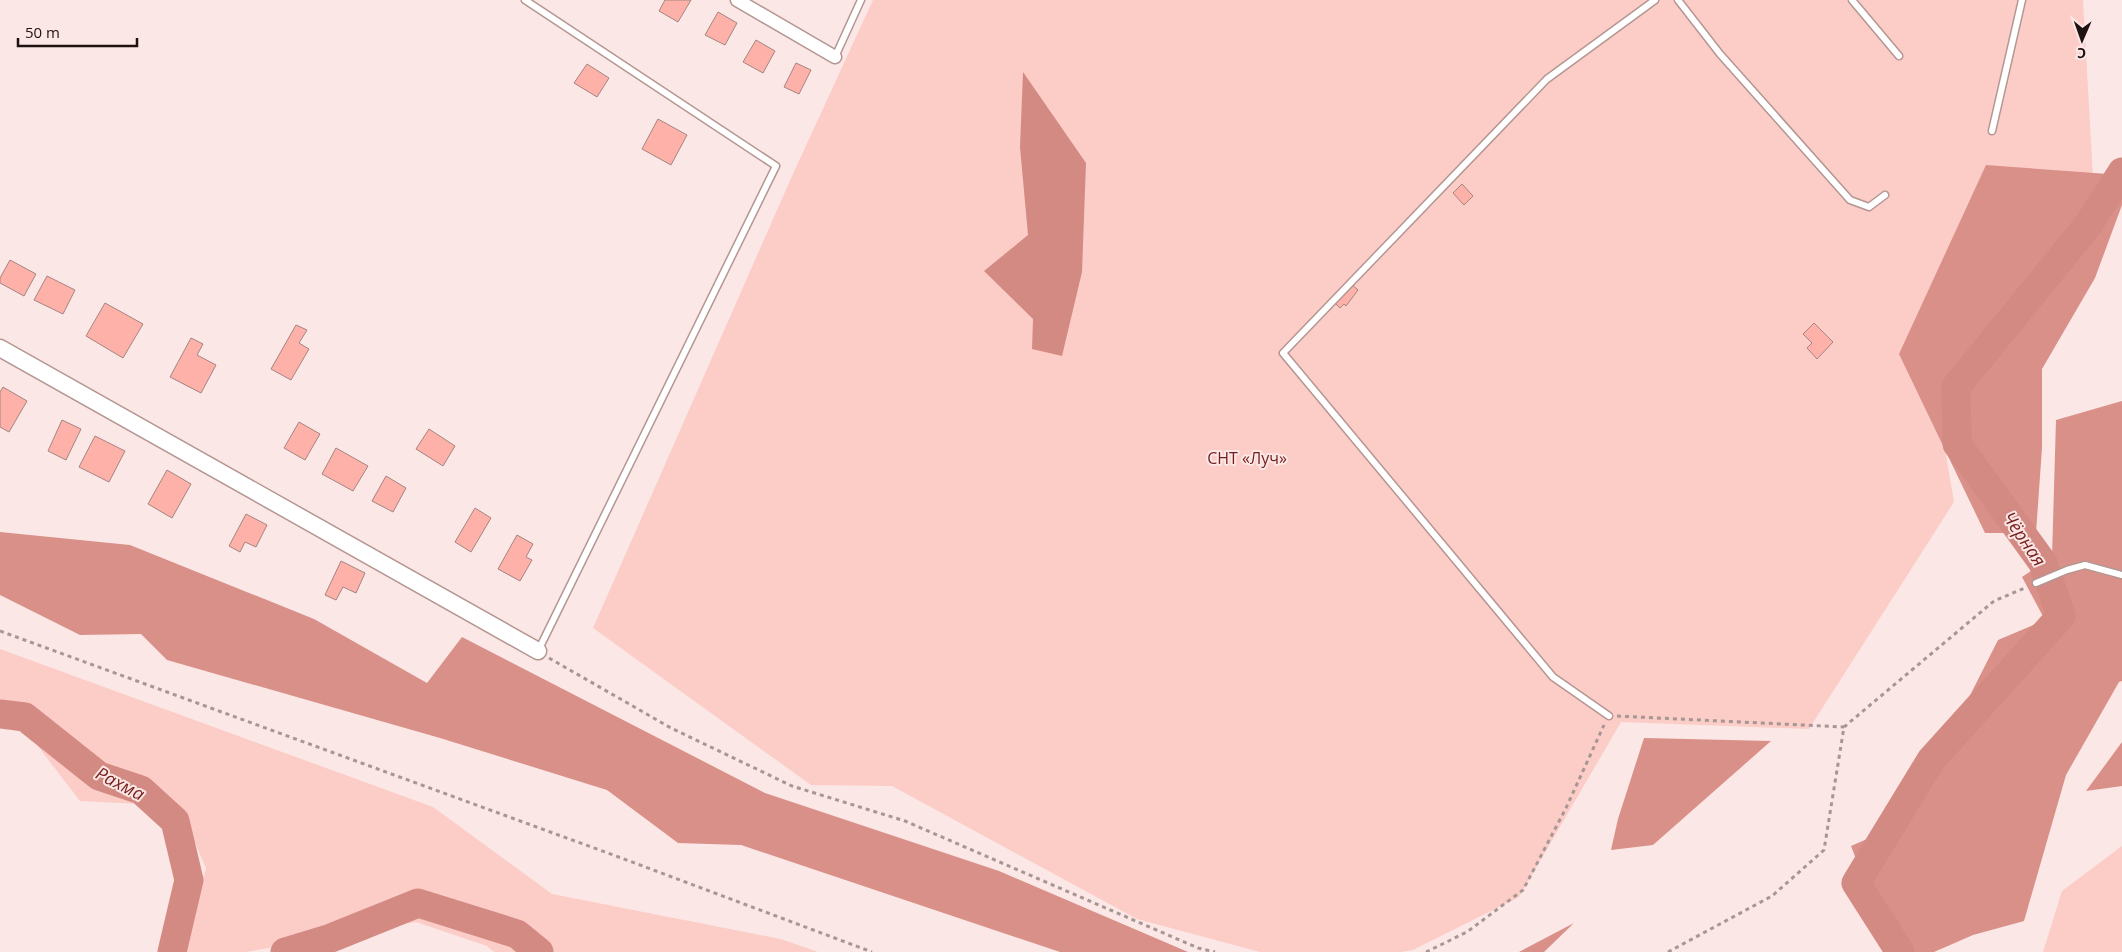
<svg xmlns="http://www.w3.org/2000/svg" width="2122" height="952" viewBox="0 0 2122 952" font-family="'Open Sans',sans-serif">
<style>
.green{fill:#fcccc7}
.forest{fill:#d99088}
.water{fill:#d38a83}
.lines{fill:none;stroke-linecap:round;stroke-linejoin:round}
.river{stroke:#d38a83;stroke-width:29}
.building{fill:#feb1a9;stroke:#a38582}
.service-casing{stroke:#b49692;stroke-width:9}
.minor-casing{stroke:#b49692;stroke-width:15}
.tertiary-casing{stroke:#b49692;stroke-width:19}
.path{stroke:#a69694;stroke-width:3;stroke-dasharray:4 4;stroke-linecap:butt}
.service{stroke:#fff;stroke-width:6}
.minor{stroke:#fff;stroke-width:12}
.tertiary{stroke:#fff;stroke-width:16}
.labels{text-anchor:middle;stroke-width:4;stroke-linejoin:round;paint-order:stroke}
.park-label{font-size:16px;fill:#731c1b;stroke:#fbe7e5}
.water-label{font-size:18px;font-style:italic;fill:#792220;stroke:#fbe7e5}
</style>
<rect width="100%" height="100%" fill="#fbe7e5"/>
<g class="green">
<polygon points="873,0 2083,0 2094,195 1937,402 1954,502 1809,729 1621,722 1519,897 1413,950 1401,952 1260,952 1137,919 892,786 811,785 593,628 792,176"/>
<polygon points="0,649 433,807 552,894 781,939 818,952 494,952 487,946 416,922 246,952 185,952 206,868 179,806 80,801 4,702 0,699"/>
<polygon points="2122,846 2122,952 2043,952 2062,891"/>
</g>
<g class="forest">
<polygon points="1986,165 2122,175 2122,205 2095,278 2042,369 2042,448 2036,533 1985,533 1899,354"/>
<polygon points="2122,401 2122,681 2119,682 2066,775 2024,921 1973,935 1934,952 1892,952 1851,846 1906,822 1998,640 2045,620 2022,577 2052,557 2056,420"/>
<polygon points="0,532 130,545 314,619 427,683 462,637 765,793 999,871 1188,952 1060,952 741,845 678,843 607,790 440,738 167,660 141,634 80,635 0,595"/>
<polygon points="1644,738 1771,741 1653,845 1611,850 1618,819"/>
<polygon points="2122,742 2122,786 2086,791"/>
<polygon points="1574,923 1544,952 1519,952"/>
</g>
<polygon class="water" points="1023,72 1086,163 1082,272 1062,356 1032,349 1033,319 984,271 1028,235 1020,147"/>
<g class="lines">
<g class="river">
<polyline points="0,714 25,717 99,776 141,790 175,821 189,880 172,952"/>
<polyline points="285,952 331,938 418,903 517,934 539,952"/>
<polyline points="1900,952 1856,883 1931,760 2061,616 2043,563 1957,444 1956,387 2088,225 2122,172"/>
</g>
</g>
<g class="building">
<polygon points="665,0 691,0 678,22 659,11"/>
<polygon points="718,12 737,23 725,45 705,35"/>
<polygon points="756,40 775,51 763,73 743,62"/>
<polygon points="796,63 811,70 799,94 784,87"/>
<polygon points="587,64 609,78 597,97 574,83"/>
<polygon points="658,119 687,135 671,165 642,149"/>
<polygon points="1462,184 1473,196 1464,205 1453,193"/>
<polygon points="10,260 36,274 24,296 0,283 0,278"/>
<polygon points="47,276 75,290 63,314 34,300"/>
<polygon points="1351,284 1358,290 1346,306 1344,304 1340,308 1334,302"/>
<polygon points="105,303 143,324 123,358 86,336"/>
<polygon points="1814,323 1833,342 1817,359 1807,348 1812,343 1803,334"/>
<polygon points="296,325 307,330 299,343 309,349 291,380 271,369"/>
<polygon points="191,338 203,344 197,355 216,365 201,393 170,377"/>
<polygon points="3,387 27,401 9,432 0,427 0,392"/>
<polygon points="62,420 81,429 66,460 48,451"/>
<polygon points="299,422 320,434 305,460 284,448"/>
<polygon points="429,429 455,446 443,466 416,449"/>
<polygon points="95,436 125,451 109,482 79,467"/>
<polygon points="336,448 368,466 353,491 322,474"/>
<polygon points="167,470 191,484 172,518 148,504"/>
<polygon points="386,476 406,488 393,512 372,501"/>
<polygon points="475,508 491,518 471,552 455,542"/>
<polygon points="246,514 267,525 256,547 245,542 240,552 229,546"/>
<polygon points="517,535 533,544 526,557 532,560 520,581 498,569"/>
<polygon points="341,561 365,573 356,593 343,587 336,600 325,595"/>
</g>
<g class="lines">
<defs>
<g id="service">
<polyline points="525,0 776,166 538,651"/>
<polyline points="1678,0 1720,54 1850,200 1869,207 1885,195"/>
<polyline points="1852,0 1899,56"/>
<polyline points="835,57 861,0"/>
<polyline points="1992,131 2022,0"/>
<polyline points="2036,583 2067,570 2085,565 2122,575"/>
<polyline points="1609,716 1553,677 1283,353 1547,79 1655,0"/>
</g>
<polyline id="minor" points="737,0 835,57"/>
<polyline id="tertiary" points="0,348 538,651"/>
</defs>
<use href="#service" class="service-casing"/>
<use href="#minor" class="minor-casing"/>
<use href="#tertiary" class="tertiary-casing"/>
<g class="path">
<polyline points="0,631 616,856 872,952"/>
<polyline points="549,658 671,728 792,786 905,821 1198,948 1215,952"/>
<polyline points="1617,716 1844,727"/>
<polyline points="1426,952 1467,932 1523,890 1566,808 1604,725"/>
<polyline points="1668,952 1772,896 1824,850 1844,727 1994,601 2027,587"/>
</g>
<use href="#service" class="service"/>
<use href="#minor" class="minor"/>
<use href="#tertiary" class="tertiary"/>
</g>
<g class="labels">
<g class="park-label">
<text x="1247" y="464">СНТ «Луч»</text>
</g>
<g class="water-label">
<text transform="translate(2024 539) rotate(56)" y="6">Чёрная</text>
<text transform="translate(120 784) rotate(27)" y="6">Рахма</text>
</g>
</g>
<g transform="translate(2082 40) rotate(182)" stroke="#fbe7e5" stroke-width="4" paint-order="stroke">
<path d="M0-4L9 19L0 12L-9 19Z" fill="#1d1211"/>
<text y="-8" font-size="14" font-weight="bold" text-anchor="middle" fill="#1d1211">С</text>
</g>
<path d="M18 38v8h119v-8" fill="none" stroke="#1d1211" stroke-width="2.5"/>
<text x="25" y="38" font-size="15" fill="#1d1211" stroke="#fbe7e5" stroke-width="4" paint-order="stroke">50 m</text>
</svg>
